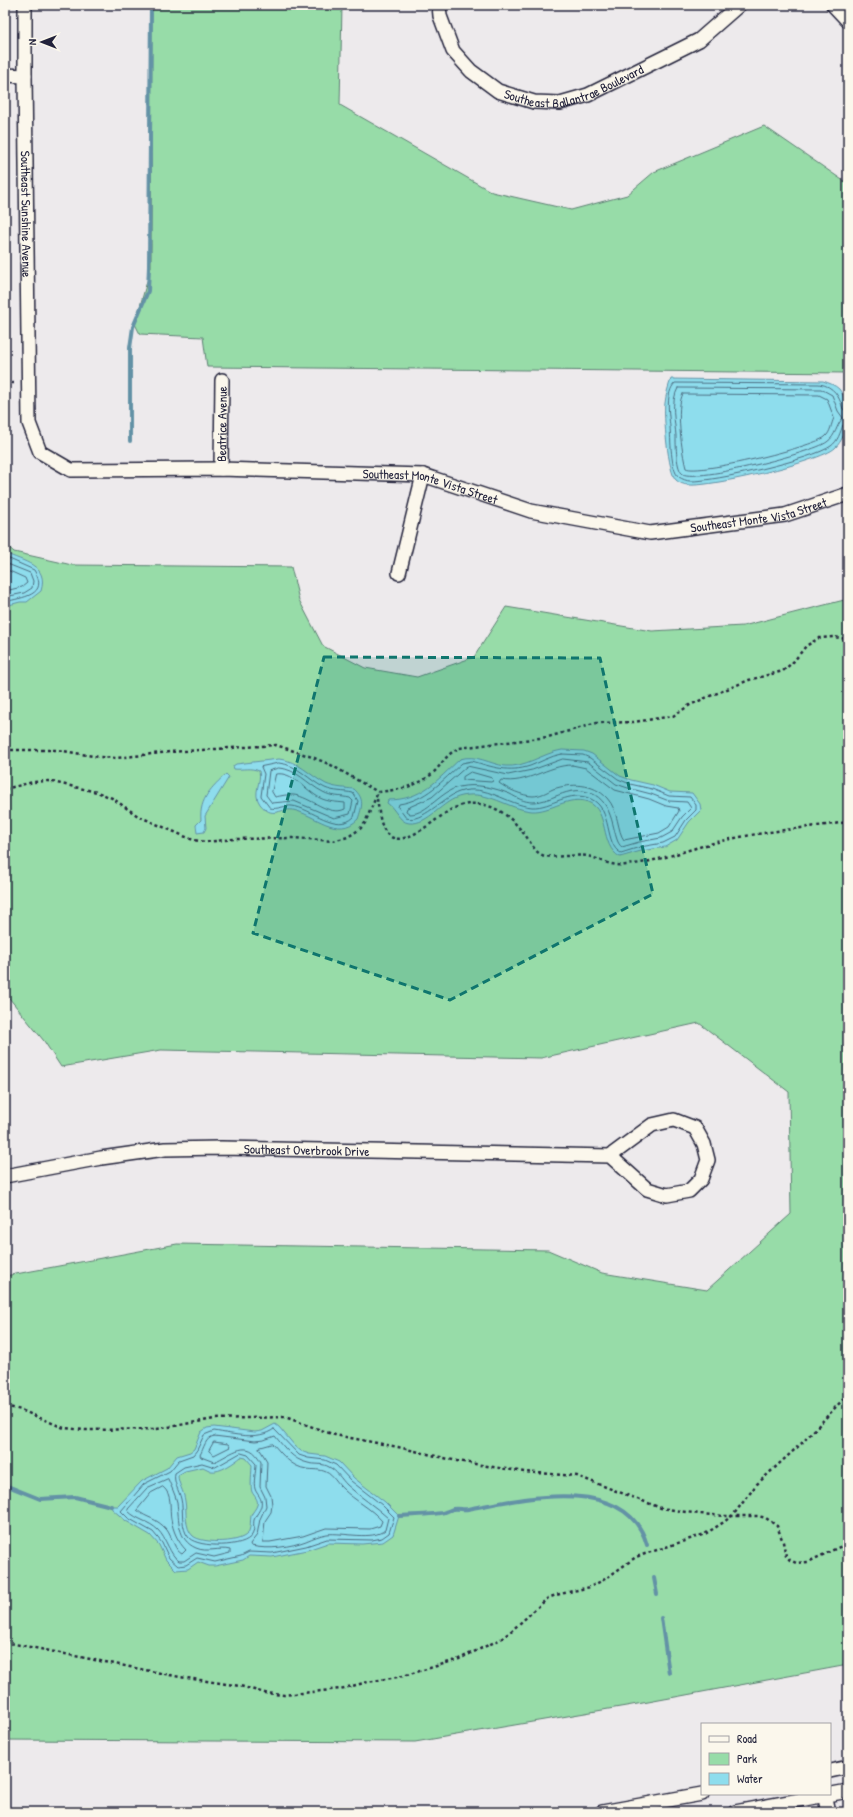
<svg xmlns="http://www.w3.org/2000/svg" width="853" height="1817" viewBox="0 0 853 1817" font-family="'Patrick Hand',sans-serif">
<style>
.green{fill:#97dca8;stroke:#5c7f72}
.water{fill:#8edded;stroke:#6392a6;fill-rule:evenodd}
.lines{fill:none;stroke-linecap:round;stroke-linejoin:round}
.shore{stroke:#4d6d82;stroke-width:1}
.stream{stroke:#6392a6;stroke-width:4}
.street-casing{stroke:#22223b;stroke-width:16}
.path{stroke:#22223b;stroke-width:2.5;stroke-dasharray:3 3;stroke-linecap:butt}
.street{stroke:#fbf7ec;stroke-width:13}
.marked{fill:#0f766e;fill-opacity:0.2;stroke:#0f766e;stroke-width:3;stroke-dasharray:8 5;stroke-linejoin:round}
.labels{text-anchor:middle;stroke-width:4;stroke-linejoin:round;paint-order:stroke}
.street-label{font-size:13px;fill:#22223b;stroke:#fbf7ec}
</style>
<rect width="100%" height="100%" fill="#edeaec"/>
<filter id="ink" filterUnits="userSpaceOnUse"><feTurbulence type="fractalNoise" baseFrequency=".025" numOctaves="2"/><feDisplacementMap in="SourceGraphic" scale="8" xChannelSelector="R" yChannelSelector="G"/><feConvolveMatrix kernelMatrix="1 2 1 2 8 2 1 2 1" color-interpolation-filters="sRGB"/></filter>
<g filter="url(#ink)">
<g class="green">
<polygon points="152,5 342,5 340,105 492,192 571,210 627,195 654,172 764,126 848,184 848,373 207,367 203,337 140,334 135,324 151,267"/>
<polygon points="5,544 14,552 72,565 291,567 299,600 323,646 365,668 417,677 474,657 506,607 652,631 743,626 848,599 848,1665 632,1705 415,1742 5,1740 5,1276 177,1244 548,1250 602,1273 707,1290 791,1214 789,1092 699,1023 541,1058 161,1050 61,1067 44,1041 5,993"/>
</g>
<g class="water">
<path d="M671 379 823 381C829 383 835 385 839 389 852 405 849 435 835 448 820 462 711 487 689 485 685 485 679 483 676 480 668 473 663 414 665 403 666 395 668 387 671 379Z"/>
<path d="M5 553C23 562 49 564 41 591L27 602H20L5 606Z"/>
<path d="M562 750 584 751 592 754 620 776 631 780 653 785 670 792 692 793 700 804 701 810 689 822 677 840 665 847 641 851 620 857C599 845 610 811 588 802 568 795 551 812 532 811 507 809 489 790 462 796 442 800 429 825 409 823 399 822 395 808 387 803L388 800C422 800 437 780 460 759 476 754 490 764 505 766 525 768 543 753 562 750Z"/>
<path d="M279 759C299 761 309 775 326 784 335 788 345 788 354 789 365 799 362 807 358 819 338 840 314 814 293 810 278 808 273 820 260 804 252 793 262 782 259 771 251 767 242 770 234 769L233 766 236 764Z"/>
<path d="M226 774 229 777 205 816 206 828 204 832 197 833 196 825 201 820C199 799 212 787 226 774Z"/>
<path d="M275 1424 279 1427 295 1446 301 1451 309 1454 325 1456 339 1462 354 1478 385 1502 399 1516 393 1535 383 1542 362 1544 328 1543 307 1550 272 1557 249 1556 243 1560 215 1566H209L198 1562 188 1569 176 1570 166 1560 159 1545 150 1535 126 1521 112 1509 111 1506H118L142 1481 167 1468 177 1456 190 1452 194 1449 201 1432 207 1428 214 1427 255 1432 262 1431ZM241 1457 246 1458 252 1465C252 1470 250 1488 252 1492 254 1496 259 1500 257 1505 256 1509 252 1512 251 1516 250 1521 251 1526 249 1531 245 1544 202 1544 193 1536 184 1528 187 1511 185 1501 184 1491 178 1484 178 1475L185 1471 203 1467C205 1468 209 1470 211 1471 220 1473 235 1462 241 1457Z"/>
</g>
<g class="lines">
<g class="shore">
<path d="M678 388 821 389 832 395 838 411 843 418C836 425 836 436 827 442 812 453 697 482 683 474 676 470 676 444 676 436 675 421 670 402 678 388Z"/>
<path d="M683 394 819 395 827 399 834 418C831 424 831 432 825 437 812 447 698 475 686 468 682 453 675 406 683 394Z"/>
<path d="M848 412 843 409C839 396 834 386 819 384L675 383C665 393 669 414 670 427 671 438 670 470 679 477 682 479 687 481 690 481 713 482 814 459 831 446 838 441 840 433 843 425L848 423"/>
<path d="M5 557 34 570C50 596 22 597 5 602"/>
<polyline points="5,563 30,573 33,581 32,588 24,593 5,597"/>
<polyline points="5,569 25,578 27,583 22,587 5,591"/>
<path d="M562 754 583 755 590 758 618 779 630 784 652 789 669 796 690 797 696 805V810L686 820 675 837 663 843 640 847 621 853C604 845 613 809 591 799 569 789 552 808 532 807 507 805 486 783 459 792 442 798 422 823 406 818L398 807 399 804C426 800 442 781 462 763L472 761C492 767 509 773 530 766 541 762 550 756 562 754Z"/>
<path d="M563 759 588 762 616 784 628 788 651 794 669 801 687 802 691 808 682 817 672 832 661 838 639 842 622 847C612 841 616 807 595 795 571 782 553 802 533 802 524 802 517 798 510 794 495 788 476 783 459 787 441 791 427 814 410 814L406 811 407 808 432 797 467 766 508 775 532 770Z"/>
<path d="M279 763C299 765 308 780 325 788 334 792 344 791 353 793L358 801 354 817C337 834 311 808 292 806 285 805 277 810 270 808L261 796 264 774 261 767Z"/>
<path d="M572 765 586 768 615 790 649 799 666 806 678 808 679 811 669 827 659 833 624 840C617 831 619 811 607 798 593 783 572 783 553 789 547 792 540 796 533 796 523 796 507 789 499 783L501 780C527 785 547 765 572 765Z"/>
<path d="M279 768C297 769 307 784 323 792 332 797 341 796 350 798L353 801 350 814 334 818 294 801 272 803 266 795 269 771Z"/>
<polygon points="471,772 492,778 493,781 491,782 463,780 463,777"/>
<path d="M276 774C293 771 306 791 320 798 328 802 337 802 345 803V809C329 817 311 797 294 795 287 794 281 796 275 797L272 792Z"/>
<path d="M274 1429 299 1455 308 1458 325 1460 336 1465 351 1481 382 1505 394 1517 389 1533 382 1538 372 1540 327 1539 306 1546 272 1553 249 1552 241 1556 215 1562 197 1558 186 1565 178 1566 169 1558 162 1543 153 1532 128 1518 121 1511 144 1484 170 1471 179 1460 193 1455 197 1450 204 1435 214 1431C233 1434 258 1441 274 1429Z"/>
<path d="M214 1436 255 1441 264 1440 275 1436C284 1447 293 1460 308 1463 315 1465 323 1463 329 1467 337 1471 341 1479 347 1485 360 1497 375 1506 388 1518L385 1530C372 1541 343 1532 327 1534 320 1535 313 1538 306 1541 290 1547 269 1550 251 1546L250 1544 257 1535 260 1519 266 1506 265 1497 260 1487 261 1462C248 1437 232 1454 214 1462L201 1457 200 1455C204 1448 205 1438 214 1436Z"/>
<polygon points="214,1442 228,1444 230,1447 214,1455 209,1451"/>
<path d="M273 1444C283 1455 291 1467 307 1469 313 1470 320 1469 326 1472 333 1475 337 1484 343 1489 355 1501 371 1508 382 1521L380 1526 370 1529 326 1528 303 1536 270 1542H263L265 1521 271 1512 272 1505 271 1496 266 1486 267 1461 259 1448Z"/>
<path d="M241 1453 248 1455 256 1464C256 1472 253 1482 255 1489 257 1495 263 1498 261 1506 260 1511 256 1514 254 1520 253 1525 255 1530 252 1535 245 1548 199 1548 189 1538 180 1528 184 1511 181 1499 179 1490 173 1483 175 1473L184 1467 202 1463 215 1467Z"/>
<path d="M168 1479C171 1486 175 1494 177 1502 179 1519 177 1540 196 1548 207 1553 219 1547 230 1550V1553L214 1557 196 1553 184 1561H179C169 1554 167 1539 158 1530 149 1521 137 1520 128 1511V1509L147 1488Z"/>
<path d="M163 1487C173 1495 169 1508 171 1519 173 1531 178 1542 186 1550L182 1554C175 1551 172 1537 167 1530 156 1517 147 1519 137 1510L151 1493Z"/>
</g>
<g class="stream">
<polyline points="130,441 130,348 133,327 148,291 149,266 151,5"/>
<polyline points="5,1485 40,1499 75,1497 111,1506"/>
<path d="M399 1516C409 1515 437 1515 445 1512 448 1511 450 1510 453 1509 458 1508 463 1510 468 1509 520 1499 627 1473 647 1545"/>
<polyline points="654,1578 657,1594"/>
<polyline points="661,1618 669,1673"/>
</g>
<defs>
<g id="street">
<path id="s1" d="M25 5V76L29 423 40 452 71 470 221 469 423 475 531 511 650 533 785 515 848 494"/>
<path id="s2" d="M439 5 440 16 453 51 471 71 498 91 534 102 560 103 588 95 699 40 739 5"/>
<polyline points="833,5 848,21"/>
<polyline points="5,75 25,76"/>
<path id="s3" d="M221 469 222 380"/>
<polyline points="399,573 423,475"/>
<path id="s4" d="M5 1176 101 1158 165 1149 221 1148 610 1156 652 1125 674 1120 695 1128 704 1144 708 1160 701 1179 689 1191 667 1195 647 1189 610 1156"/>
<polyline points="830,1771 848,1767"/>
<polyline points="824,1794 828,1812"/>
<polyline points="602,1812 702,1794"/>
<polyline points="735,1812 848,1791"/>
</g>
</defs>
<use href="#street" class="street-casing"/>
<g class="path">
<polyline points="5,383 16,383"/>
<polyline points="5,750 57,750 99,757 116,758 170,752 276,745 312,757 331,765 378,792"/>
<path d="M5 789 33 782 48 781 97 792 112 798 138 816 193 840 206 842 234 839 295 838 332 841 348 837 360 829 365 823 378 792C399 790 421 786 436 770 443 762 448 753 459 748L548 737 597 723 634 722 673 716 690 705 710 696 749 680 783 671 794 661 806 646 819 638 833 637 848 639"/>
<path d="M377 799C379 809 379 822 385 831 399 855 438 816 452 809 461 805 469 803 479 804 498 806 513 819 525 835 531 842 535 854 545 856 559 858 574 854 588 856 600 859 612 867 626 865 659 862 690 848 722 841 763 831 806 828 848 822"/>
<polyline points="5,1406 21,1410 64,1428 85,1430 157,1429 214,1419 285,1417 335,1435 398,1447 457,1461 524,1472 577,1476 661,1508 699,1514 724,1516 758,1516 766,1518 777,1526 783,1542 786,1556 790,1560 796,1563 808,1562 848,1543"/>
<polyline points="5,1642 180,1677 240,1686 265,1693 284,1695 340,1689 368,1682 403,1676 440,1665 459,1659 501,1639 510,1632 548,1598 556,1595 590,1587 605,1579 636,1557 705,1534 724,1522 734,1514 757,1484 803,1442 848,1394"/>
</g>
<use href="#street" class="street"/>
</g>
</g>
<path class="marked" d="M324 657 600 658 653 894 450 1000 253 933Z"/>
<g class="labels">
<g class="street-label">
<text dy="5" stroke="none"><textPath href="#s2" startOffset="189">Southeast Ballantrae Boulevard</textPath></text>
<text dy="5" stroke="none"><textPath href="#s1" startOffset="209">Southeast Sunshine Avenue</textPath></text>
<text dy="5" stroke="none"><textPath href="#s3" startOffset="45">Beatrice Avenue</textPath></text>
<text dy="5" stroke="none"><textPath href="#s1" startOffset="846">Southeast Monte Vista Street</textPath></text>
<text dy="5" stroke="none"><textPath href="#s1" startOffset="1182">Southeast Monte Vista Street</textPath></text>
<text dy="5" stroke="none"><textPath href="#s4" startOffset="304">Southeast Overbrook Drive</textPath></text>
</g>
</g>
<rect width="853" height="1817" fill="none" stroke="#fbf7ec" stroke-width="20"/>
<rect x="10" y="10" width="833" height="1797" fill="none" stroke="#22223b" stroke-width="1.5" filter="url(#ink)"/>
<rect x="701" y="1723" width="130" height="72" fill="#fbf7ec" stroke="#a4a2a5"/>
<rect x="709" y="1736" width="20" height="6" fill="#fbf7ec" stroke="#a4a2a5"/>
<text x="737" y="1743" font-size="12" fill="#22223b">Road</text>
<rect x="709" y="1753" width="20" height="12" fill="#97dca8" stroke="#a4a2a5"/>
<text x="737" y="1763" font-size="12" fill="#22223b">Park</text>
<rect x="709" y="1773" width="20" height="12" fill="#8edded" stroke="#a4a2a5"/>
<text x="737" y="1783" font-size="12" fill="#22223b">Water</text>
<g transform="translate(42 42) rotate(270)" stroke="#fbf7ec" stroke-width="3" paint-order="stroke">
<path d="M0-3L7 15L0 10L-7 15Z" fill="#22223b"/>
<text y="-6" font-size="11" font-weight="bold" text-anchor="middle" fill="#22223b">N</text>
</g>
</svg>
